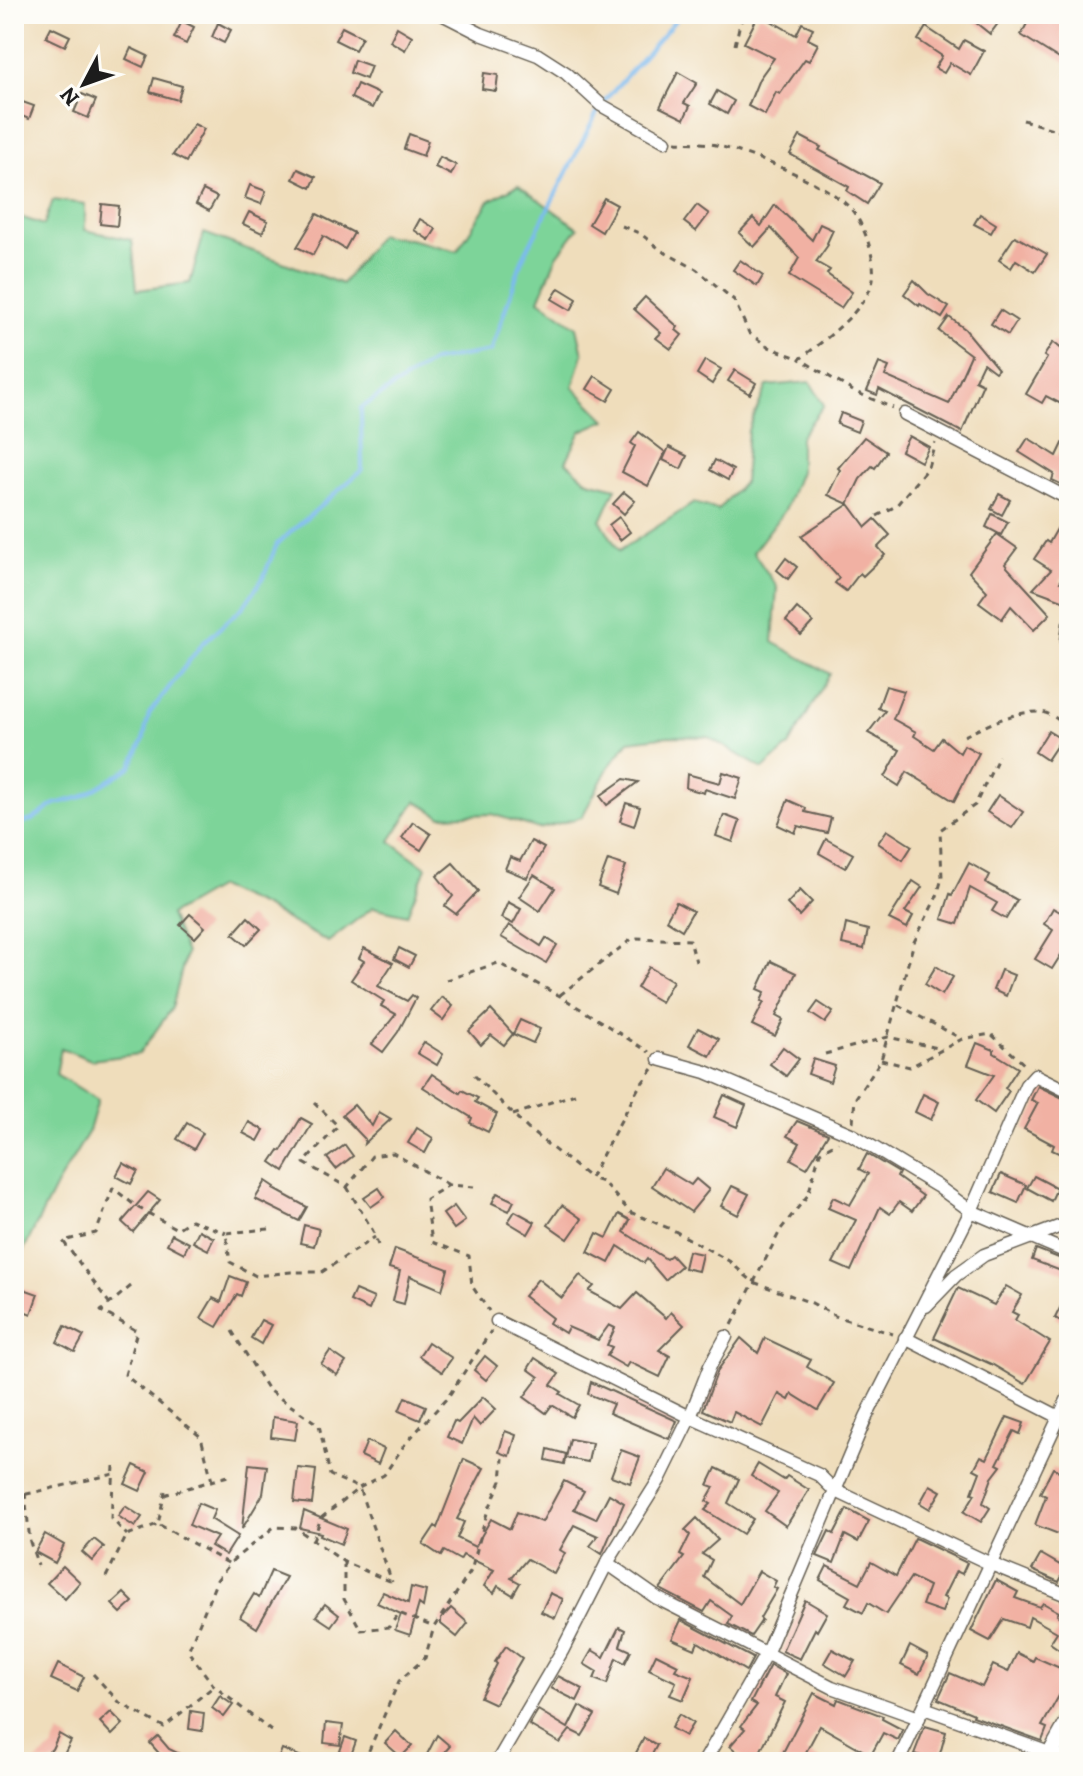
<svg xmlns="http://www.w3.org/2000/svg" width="1083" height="1776" viewBox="0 0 1083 1776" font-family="Alegreya,serif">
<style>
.green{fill:#7dd499;stroke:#4c785a;stroke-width:2}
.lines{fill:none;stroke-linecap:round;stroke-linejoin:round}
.stream{stroke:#7bbaef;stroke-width:4}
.building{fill:#f1b1a3}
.minor-casing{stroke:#666054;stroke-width:15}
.tertiary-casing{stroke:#666054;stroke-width:19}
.path{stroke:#666054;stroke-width:3;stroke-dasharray:6 6;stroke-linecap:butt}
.minor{stroke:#fff;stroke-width:12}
.tertiary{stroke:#fff;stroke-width:16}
</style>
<rect width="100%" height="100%" fill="#fdfcf7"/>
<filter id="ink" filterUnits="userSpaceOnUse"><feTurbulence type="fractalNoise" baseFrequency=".0125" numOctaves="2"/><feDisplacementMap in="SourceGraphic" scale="16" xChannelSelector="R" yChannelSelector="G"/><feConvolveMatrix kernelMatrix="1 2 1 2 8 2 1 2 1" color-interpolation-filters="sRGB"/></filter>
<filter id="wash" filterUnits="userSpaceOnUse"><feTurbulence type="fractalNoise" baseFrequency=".006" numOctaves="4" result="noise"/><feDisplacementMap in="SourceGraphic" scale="32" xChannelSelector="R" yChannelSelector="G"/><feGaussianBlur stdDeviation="1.8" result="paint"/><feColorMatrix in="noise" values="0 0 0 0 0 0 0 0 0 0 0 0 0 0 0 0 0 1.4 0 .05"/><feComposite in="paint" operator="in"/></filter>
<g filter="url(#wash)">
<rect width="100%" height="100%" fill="#efddbb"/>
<polygon class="green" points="518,185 578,228 557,256 539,300 577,327 583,354 573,387 606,420 581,431 566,462 588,481 616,488 601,521 619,551 694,503 718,510 744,482 748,430 767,386 810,382 824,405 800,437 800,471 785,510 753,552 777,587 773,642 830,674 789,746 763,769 708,737 669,736 629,741 608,768 582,817 539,829 492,814 441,816 416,801 390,841 426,867 407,915 373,907 328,942 262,906 218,887 170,915 186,953 172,1008 139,1054 91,1060 61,1048 56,1074 98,1100 89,1131 56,1186 14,1269 14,215 44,225 53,200 85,204 85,230 132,240 137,290 190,283 204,233 342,284 379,235 409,239 457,251 489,201"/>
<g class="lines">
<polyline class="stream" points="14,825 32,820 55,804 82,797 131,767 143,741 149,714 202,644 244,606 263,578 277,544 362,470 361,408 433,361 491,351 522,260 601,105 681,14"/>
</g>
<g id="blocks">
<g class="building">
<polygon points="759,14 796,35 802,23 813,28 808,39 818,44 809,61 805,59 780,94 776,92 765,115 748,106 759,79 774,58 744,43"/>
<polygon points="965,14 1005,14 990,34"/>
<polygon points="1032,14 1069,14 1069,20 1061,35 1069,41 1069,65 1021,35"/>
<polygon points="182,21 194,27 186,44 174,38"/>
<polygon points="218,23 231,30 224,43 212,37"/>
<polygon points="51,27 70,36 65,46 46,37"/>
<polygon points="342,27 362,37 355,50 335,40"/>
<polygon points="397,27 412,36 405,50 390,41"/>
<polygon points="926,27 959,49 964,40 984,51 971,75 950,63 944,73 935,68 942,56 918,40"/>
<polygon points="131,48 148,56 143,67 126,59"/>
<polygon points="354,60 371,66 366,79 350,73"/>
<polygon points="678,72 697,83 684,103 690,106 684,119 660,107"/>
<polygon points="484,73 498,75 496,91 482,89"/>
<polygon points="154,78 182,86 178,100 150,92"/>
<polygon points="357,84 379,94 372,108 351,98"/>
<polygon points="717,91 734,101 727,114 710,104"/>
<polygon points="82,94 96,100 88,118 74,112"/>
<polygon points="14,99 34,106 29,119 14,113"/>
<polygon points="194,124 204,129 186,162 173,155"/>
<polygon points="409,134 428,141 423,156 404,149"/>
<polygon points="800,136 821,147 819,150 880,183 867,204 847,191 849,187 790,154"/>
<polygon points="440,157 456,165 451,175 435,167"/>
<polygon points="298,169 316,177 311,188 293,179"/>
<polygon points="250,185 266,191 261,204 245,198"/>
<polygon points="203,190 217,197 209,211 196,204"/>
<polygon points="604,198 617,205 602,232 589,224"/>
<polygon points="102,204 119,206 117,226 100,224"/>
<polygon points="697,205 709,214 696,231 684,222"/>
<polygon points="775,205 812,240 820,224 833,230 827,243 828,245 816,262 830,270 827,274 852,292 841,308 789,276 799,258 771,228 754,247 739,233 753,218 761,226"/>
<polygon points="249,212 268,221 262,233 243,224"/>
<polygon points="317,214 354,233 345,249 323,236 313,255 297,247"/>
<polygon points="980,214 996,224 991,233 974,224"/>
<polygon points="420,219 436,229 429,240 414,230"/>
<polygon points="1015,236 1047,254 1035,272 1016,260 1011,268 999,260"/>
<polygon points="740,260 763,276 757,286 733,270"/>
<polygon points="914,280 928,294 949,307 942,318 920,304 919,306 904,294"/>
<polygon points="559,288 577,299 571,310 552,299"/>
<polygon points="645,297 678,327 676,330 682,335 671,349 656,338 661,333 634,309"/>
<polygon points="1000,310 1017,321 1008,335 991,324"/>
<polygon points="949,317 965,329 998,369 995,372 983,363 975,380 983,384 962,432 879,389 877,395 867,391 879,363 889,367 885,376 949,404 971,355 939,331"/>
<polygon points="1053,342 1069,355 1069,408 1046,396 1042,403 1026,394 1047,358 1044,356"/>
<polygon points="705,360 721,369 712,384 697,374"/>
<polygon points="735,370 756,383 750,394 728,381"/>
<polygon points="595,376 615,389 608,401 587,389"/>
<polygon points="841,413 861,421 857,432 837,424"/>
<polygon points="1069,431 1069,488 1052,480 1054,474 1019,452 1028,438 1057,456"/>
<polygon points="639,432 665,452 648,486 622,472 635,446 631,443"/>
<polygon points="909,436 929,447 921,462 901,451"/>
<polygon points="864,437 886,452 875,468 872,466 860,479 848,504 828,495 840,470 838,468"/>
<polygon points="669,447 687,456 681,469 663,460"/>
<polygon points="715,460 733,470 728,480 710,470"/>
<polygon points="624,492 635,501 624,514 613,504"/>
<polygon points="999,494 1010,500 1002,515 991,509"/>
<polygon points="849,504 866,527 875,519 890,535 878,547 885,555 863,576 860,573 846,591 835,583 839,578 801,536"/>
<polygon points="992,514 1008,522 1001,535 986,527"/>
<polygon points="619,517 630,532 620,540 609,525"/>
<polygon points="1058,527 1069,533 1069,569 1060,582 1069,585 1065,601 1033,589 1051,570 1034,559 1046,541 1049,543"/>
<polygon points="997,534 1017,548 1005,564 1007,567 1050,614 1034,630 1011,606 1002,619 979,602 987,591 969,572"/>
<polygon points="786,558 797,567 788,579 777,570"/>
<polygon points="797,608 813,622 801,635 786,621"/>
<polygon points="886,686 904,691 893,719 916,732 914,736 934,749 942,738 960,753 964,745 979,753 954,801 907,772 899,786 885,777 900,750 868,733 885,711 878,708"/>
<polygon points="1048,731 1061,739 1047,760 1035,752"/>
<polygon points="723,772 742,778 735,799 705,789 704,793 686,788 687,774 720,783"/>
<polygon points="624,779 638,782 607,805 600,796"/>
<polygon points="998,795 1023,812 1012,828 987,812"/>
<polygon points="788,800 806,808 805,812 831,818 827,833 798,826 795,833 778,825"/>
<polygon points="626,803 640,807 634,826 620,821"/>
<polygon points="724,815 740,821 733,842 716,836"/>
<polygon points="413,822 431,834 421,850 402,838"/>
<polygon points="887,830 912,846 903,860 878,843"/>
<polygon points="826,839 853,854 845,868 819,853"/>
<polygon points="531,841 544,848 527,878 505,869 510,857 520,861"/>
<polygon points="608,860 626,866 616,894 598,887"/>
<polygon points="453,863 478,891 456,914 445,906 453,896 437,876"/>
<polygon points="969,863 990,875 986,883 1017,900 1006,919 992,911 997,903 970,888 958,924 942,919 950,894 952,895"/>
<polygon points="534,875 555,888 540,911 519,897"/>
<polygon points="913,881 922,887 905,912 913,916 907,928 889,919"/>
<polygon points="800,890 812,902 799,916 787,904"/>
<polygon points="508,902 521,909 513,924 501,918"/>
<polygon points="676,902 693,911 682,930 666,920"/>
<polygon points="1053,908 1069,917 1069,942 1052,969 1035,959 1053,930 1044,924"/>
<polygon points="190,914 205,927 195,938 180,925"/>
<polygon points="248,917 261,929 246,945 233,934"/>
<polygon points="846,924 868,930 864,949 842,944"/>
<polygon points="509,925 541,946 546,938 557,945 546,963 501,937"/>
<polygon points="364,948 393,963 378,986 407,1001 412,995 416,998 398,1032 383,1052 372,1044 396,1014 381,1006 384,1001 351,980 364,961 359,958"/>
<polygon points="399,948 415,956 409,967 394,959"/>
<polygon points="771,961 796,973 776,1016 783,1020 775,1036 752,1025 764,1002 761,1001 765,992 758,989"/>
<polygon points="936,966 953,977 942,995 925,984"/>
<polygon points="649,967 673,981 661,1002 637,988"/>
<polygon points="1001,970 1014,975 1006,996 993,990"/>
<polygon points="442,997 453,1006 443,1020 431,1011"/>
<polygon points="818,1002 833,1012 825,1023 810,1013"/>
<polygon points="491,1010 513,1034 504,1045 491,1035 481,1045 469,1031"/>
<polygon points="520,1020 540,1029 533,1043 513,1034"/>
<polygon points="698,1028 719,1039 710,1056 689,1045"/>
<polygon points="424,1042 443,1054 437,1065 417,1053"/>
<polygon points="977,1043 994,1050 994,1053 1018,1068 1005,1088 1009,1091 994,1113 976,1100 994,1075 968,1065"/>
<polygon points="783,1047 799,1059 786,1076 770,1064"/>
<polygon points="813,1059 835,1066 830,1082 808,1074"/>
<polygon points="432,1074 460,1093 462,1090 478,1098 475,1102 497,1114 488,1132 470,1123 472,1118 423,1087"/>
<polygon points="1038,1086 1069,1101 1069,1158 1052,1150 1054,1145 1024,1129 1038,1103 1031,1100"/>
<polygon points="923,1094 939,1102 931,1120 915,1112"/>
<polygon points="724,1095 746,1105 737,1127 714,1117"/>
<polygon points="354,1105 372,1126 379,1112 391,1119 364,1144 365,1139 342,1115"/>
<polygon points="301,1118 312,1124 284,1171 271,1162 279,1150 281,1151"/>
<polygon points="797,1121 828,1134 807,1168 791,1159 800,1143 787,1136"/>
<polygon points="249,1122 264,1130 258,1141 243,1133"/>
<polygon points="187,1123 203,1133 194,1149 177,1139"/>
<polygon points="417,1128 433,1138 425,1153 408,1143"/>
<polygon points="345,1145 353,1156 336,1169 327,1158"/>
<polygon points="867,1154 899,1173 897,1177 923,1196 912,1211 899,1202 890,1214 880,1207 851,1271 833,1263 856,1220 828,1208 833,1197 850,1205 868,1174 859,1169"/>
<polygon points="123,1163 138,1171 131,1184 116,1176"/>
<polygon points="663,1168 691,1185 696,1179 709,1190 691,1212 652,1186"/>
<polygon points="1001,1174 1026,1185 1018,1203 993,1192"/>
<polygon points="1034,1176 1057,1188 1051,1201 1027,1188"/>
<polygon points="266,1181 275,1187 274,1189 307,1207 299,1221 255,1199"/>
<polygon points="732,1186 749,1194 738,1215 721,1206"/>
<polygon points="379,1188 385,1197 371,1207 364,1198"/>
<polygon points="148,1192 160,1200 133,1232 122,1222"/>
<polygon points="497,1193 514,1201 509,1211 492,1203"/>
<polygon points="562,1205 582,1219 568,1239 548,1225"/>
<polygon points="454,1206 465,1221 454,1229 443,1214"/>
<polygon points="515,1211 535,1222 528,1234 508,1222"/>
<polygon points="619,1214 630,1220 624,1232 666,1259 671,1255 681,1266 665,1280 647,1259 644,1263 618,1246 609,1263 588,1252 597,1233 607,1238"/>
<polygon points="304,1225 319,1229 314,1246 300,1243"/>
<polygon points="199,1230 214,1238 208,1250 193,1242"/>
<polygon points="172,1234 189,1243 184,1253 167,1244"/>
<polygon points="395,1249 448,1269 442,1290 410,1276 404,1304 393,1301 400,1271 389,1268"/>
<polygon points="1036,1249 1069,1262 1069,1274 1032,1260"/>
<polygon points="688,1251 702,1254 698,1271 684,1268"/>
<polygon points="580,1275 594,1286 589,1291 622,1309 637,1293 666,1318 671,1312 684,1325 659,1350 670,1356 660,1377 629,1362 626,1367 607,1356 612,1347 607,1345 615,1328 609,1325 598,1340 568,1327 565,1333 549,1323 552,1318 524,1296 538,1279 562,1298"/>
<polygon points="230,1276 246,1282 241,1296 237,1294 217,1327 201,1318 213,1298 221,1302"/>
<polygon points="1006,1286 1022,1295 1012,1312 1018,1315 1015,1320 1050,1342 1025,1384 993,1365 934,1338 958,1288 994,1305"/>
<polygon points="21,1288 38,1294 31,1314 14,1307"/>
<polygon points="355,1290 374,1298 369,1310 350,1301"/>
<polygon points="1069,1290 1069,1325 1055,1318"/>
<polygon points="261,1320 271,1325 261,1344 251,1338"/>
<polygon points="65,1326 84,1336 75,1352 57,1342"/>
<polygon points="741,1338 758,1353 765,1338 811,1360 807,1367 834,1383 818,1410 792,1394 789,1400 779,1394 762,1427 734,1412 730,1422 703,1410 718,1370"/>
<polygon points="428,1342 452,1358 442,1372 419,1356"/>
<polygon points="330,1351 346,1362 337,1375 321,1364"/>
<polygon points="485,1356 497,1366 486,1380 474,1370"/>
<polygon points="535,1358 559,1374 551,1385 562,1392 560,1394 579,1405 572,1417 552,1405 546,1413 524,1397 539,1377 528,1369"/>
<polygon points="591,1382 677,1421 669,1439 609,1413 613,1404 588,1394"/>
<polygon points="405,1397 426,1406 420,1420 399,1411"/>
<polygon points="483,1397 496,1409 480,1426 473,1418 462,1444 447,1437 454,1421 458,1423"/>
<polygon points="273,1417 298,1421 295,1440 271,1437"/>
<polygon points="1007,1417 1024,1423 1020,1434 1014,1431 997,1464 1001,1466 992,1478 983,1503 990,1508 981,1522 964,1512 975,1494 972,1493 980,1472 974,1469 981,1456 987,1459"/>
<polygon points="505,1431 516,1435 510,1456 499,1452"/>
<polygon points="570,1439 592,1443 588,1462 566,1458"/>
<polygon points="367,1441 384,1449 378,1464 361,1456"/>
<polygon points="548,1449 566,1454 564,1464 546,1460"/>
<polygon points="621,1450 640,1457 630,1483 611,1476"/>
<polygon points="464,1459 484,1468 457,1519 464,1522 457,1538 475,1547 491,1519 510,1529 517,1512 542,1522 564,1481 584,1491 574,1509 596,1519 609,1494 624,1503 602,1554 590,1546 598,1536 574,1525 560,1550 565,1553 554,1574 527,1559 511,1578 520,1583 513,1595 498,1586 494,1593 484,1586 494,1570 463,1555 460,1560 444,1551 441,1556 423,1544 435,1526 437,1528"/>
<polygon points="249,1464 267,1466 263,1494 242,1529"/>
<polygon points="758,1464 784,1480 787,1476 809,1490 786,1526 765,1511 778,1493 751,1476"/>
<polygon points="134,1465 149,1472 140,1491 125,1484"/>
<polygon points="298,1468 316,1470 312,1504 294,1502"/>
<polygon points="716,1468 739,1479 728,1503 753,1519 743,1534 705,1510 711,1504 706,1501 714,1487 708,1485"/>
<polygon points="1053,1468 1069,1476 1069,1538 1035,1525 1046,1496 1040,1493"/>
<polygon points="930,1485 941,1491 930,1509 920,1503"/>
<polygon points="198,1503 215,1510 211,1519 238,1536 226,1555 211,1546 217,1537 189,1525"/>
<polygon points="125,1506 142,1517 135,1527 118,1516"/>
<polygon points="847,1509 869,1521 858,1542 845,1535 834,1563 817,1556 829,1531 834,1534"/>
<polygon points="304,1511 347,1529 341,1544 320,1535 321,1533 300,1528"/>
<polygon points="697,1518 718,1540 702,1554 712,1560 704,1577 740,1604 759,1571 776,1581 773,1587 777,1589 760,1618 762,1620 751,1636 728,1624 732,1616 711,1601 704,1612 660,1589 684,1557 680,1555 690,1535 685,1530"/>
<polygon points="45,1534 64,1545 55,1563 35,1552"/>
<polygon points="915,1538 967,1563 962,1574 956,1571 943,1597 947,1599 942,1612 922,1605 929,1586 911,1577 886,1614 868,1603 863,1613 846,1604 850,1597 820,1580 827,1566 860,1583 871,1562 896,1576"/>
<polygon points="94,1539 104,1547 92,1561 82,1552"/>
<polygon points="1069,1547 1069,1577 1063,1574 1059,1582 1032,1570 1041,1554 1060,1565"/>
<polygon points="63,1566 80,1582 65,1599 47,1583"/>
<polygon points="271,1571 286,1577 257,1628 240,1617 254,1594 259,1598"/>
<polygon points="996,1580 1018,1592 1015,1598 1040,1607 1043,1603 1059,1612 1057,1615 1065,1621 1069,1615 1069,1656 1050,1643 1057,1632 1030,1617 1027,1627 1004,1619 990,1641 971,1631"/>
<polygon points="411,1587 426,1591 423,1607 419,1604 410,1635 395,1630 401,1614 377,1603 383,1592 408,1603"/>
<polygon points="124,1593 133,1602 121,1613 112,1604"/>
<polygon points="550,1593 563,1599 555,1618 541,1612"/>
<polygon points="805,1600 827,1613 817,1631 815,1629 800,1659 782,1651"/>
<polygon points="325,1604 339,1615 331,1626 316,1616"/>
<polygon points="451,1608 468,1623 457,1637 441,1624 441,1619"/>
<polygon points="681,1620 753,1658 746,1671 698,1642 695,1649 672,1639"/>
<polygon points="619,1627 625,1630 620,1646 631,1651 625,1663 616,1658 607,1684 594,1679 597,1672 584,1664 592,1650 604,1657"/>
<polygon points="506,1646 522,1658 495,1704 480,1697 497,1664 495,1662"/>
<polygon points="910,1646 928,1656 919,1674 901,1665"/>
<polygon points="832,1649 855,1661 846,1676 824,1663"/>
<polygon points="1017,1653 1033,1661 1035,1657 1069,1672 1069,1678 1042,1726 1047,1728 1042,1741 973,1716 974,1714 938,1699 950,1673 982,1687 993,1665 1008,1672"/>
<polygon points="656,1654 678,1665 675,1670 693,1677 683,1700 670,1695 676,1682 649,1669"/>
<polygon points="58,1664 84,1677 77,1691 51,1679"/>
<polygon points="770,1665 786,1674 775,1697 785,1702 755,1762 749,1762 730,1746 745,1729 741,1726 757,1705 751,1702"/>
<polygon points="558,1676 583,1689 577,1701 551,1688"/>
<polygon points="814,1693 836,1704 838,1699 883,1716 882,1719 903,1730 898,1740 883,1733 871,1755 820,1726 806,1752 826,1762 778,1762"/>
<polygon points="220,1696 233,1705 224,1717 212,1708"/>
<polygon points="579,1706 595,1715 582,1736 570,1730 560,1743 529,1725 538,1710 568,1728"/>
<polygon points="191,1711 204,1713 202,1731 189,1729"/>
<polygon points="111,1712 123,1724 112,1735 100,1722"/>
<polygon points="679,1714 693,1723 685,1736 671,1728"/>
<polygon points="326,1723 343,1725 340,1745 324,1743"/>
<polygon points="925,1726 946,1732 938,1761 914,1754"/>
<polygon points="396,1731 412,1746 401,1757 385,1743"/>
<polygon points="59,1734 71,1741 60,1762 35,1762 52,1749"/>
<polygon points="437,1735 450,1746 436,1762 423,1762"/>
<polygon points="158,1736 169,1749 196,1762 171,1762 163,1758 150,1743"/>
<polygon points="345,1737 356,1741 350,1758 339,1754"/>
<polygon points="644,1738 657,1745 648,1762 631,1762"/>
<polygon points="282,1749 314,1762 277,1762"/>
</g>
</g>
</g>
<g filter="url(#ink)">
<use href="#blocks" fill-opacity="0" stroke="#666054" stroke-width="2"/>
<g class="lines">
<defs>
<g id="minor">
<polyline points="442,14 481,34 538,55 566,73 601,105 665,141"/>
<polyline points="905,414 1069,499"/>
<polyline points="1067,641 1069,624"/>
<polyline points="659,1059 706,1072 851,1134 937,1186 971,1211 1069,1253"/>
<polyline points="926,1306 956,1275 984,1255 1069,1223"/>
<polyline points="497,1321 690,1417 819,1475 834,1490 991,1564 1069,1596"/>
<polyline points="905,1338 1069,1422"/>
<polyline points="607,1563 657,1598 832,1687 919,1718"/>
<polyline points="924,1708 1069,1760"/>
<polyline points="497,1762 562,1651 607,1563 659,1480 690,1417 710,1366 726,1337"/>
<polyline points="704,1762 767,1652 866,1417 971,1211 1026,1085 1035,1075 1069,1092"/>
<polyline points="898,1762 1069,1396"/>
</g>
<polyline id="tertiary" points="1046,1762 1069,1721"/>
</defs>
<use href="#minor" class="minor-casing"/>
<use href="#tertiary" class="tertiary-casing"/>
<g class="path">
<polyline points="815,14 837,18"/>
<polyline points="735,45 740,23 745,14"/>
<polyline points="1023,120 1069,134"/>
<path d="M676 142C690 143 706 142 719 146 753 155 822 181 847 205 863 219 876 257 873 279 868 309 823 341 800 359L853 391 893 408"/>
<polyline points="622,226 641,234 662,251 696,269 734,300 749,333 769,347 800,359"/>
<polyline points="877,516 896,506 928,467 935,442"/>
<path d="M964 736C988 725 1013 711 1040 712 1052 713 1059 722 1069 725"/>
<polyline points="1067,974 1069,971"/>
<polyline points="446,980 498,963 560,996 649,1052"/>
<polyline points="560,995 633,938 690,940 696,962"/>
<polyline points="898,1005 962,1039"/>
<polyline points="825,1054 888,1037 942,1049"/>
<polyline points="881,1060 910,1067 962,1039 991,1034 1027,1067"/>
<polyline points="653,1069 639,1087 590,1178 603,1182 630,1212 673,1230 729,1261 753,1282 812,1303 835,1316 893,1334"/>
<polyline points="474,1075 528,1129 590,1178"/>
<polyline points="314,1102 338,1126 304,1163 347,1187 372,1156 393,1153 449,1185"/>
<polyline points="513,1115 575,1094"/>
<polyline points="853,1122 855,1099 881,1060 914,942 937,896 942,878 940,830 975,805 999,756"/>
<polyline points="347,1187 373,1231 379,1248"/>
<polyline points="474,1187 449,1185 426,1199 432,1242 469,1256 472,1286 489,1311"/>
<polyline points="269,1229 226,1233 230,1262 256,1276 291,1272 322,1272 375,1237"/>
<polyline points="131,1286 101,1311 137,1331 125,1375 201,1437 212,1481"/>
<polyline points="110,1304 63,1241 96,1233 113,1188 137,1207 177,1229 191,1220 226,1233"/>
<polyline points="732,1325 781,1229 808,1195 820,1152 838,1142"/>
<polyline points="232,1331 268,1390 319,1425 330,1475 359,1488 392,1582"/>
<polyline points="114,1466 111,1518 127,1535"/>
<polyline points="165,1491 158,1524 230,1564"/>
<polyline points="25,1493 30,1542 38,1566"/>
<polyline points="164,1495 228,1476"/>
<polyline points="14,1497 114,1474"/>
<polyline points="313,1540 321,1518 359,1488 384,1475 405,1444 448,1397 491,1331"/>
<polyline points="344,1562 344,1599 361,1630 389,1627 399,1613 434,1627"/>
<polyline points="106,1577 127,1535 158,1524"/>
<polyline points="93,1674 120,1703 164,1727 214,1686"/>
<polyline points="271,1731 214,1686 188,1651 217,1580 233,1560 274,1527 296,1528 344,1562 392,1582"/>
<polyline points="364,1762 399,1681 425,1658 434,1627 471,1571 487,1513 501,1481 503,1458"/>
</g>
<use href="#minor" class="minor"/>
<use href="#tertiary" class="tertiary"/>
</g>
</g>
<rect width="1083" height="1776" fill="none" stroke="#fdfcf7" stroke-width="48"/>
<g transform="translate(84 84) rotate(229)" stroke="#fdfcf7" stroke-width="6" paint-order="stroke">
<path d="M0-6L14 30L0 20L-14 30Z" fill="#1c1c1c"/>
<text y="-12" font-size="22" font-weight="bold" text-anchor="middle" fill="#1c1c1c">N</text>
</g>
</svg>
